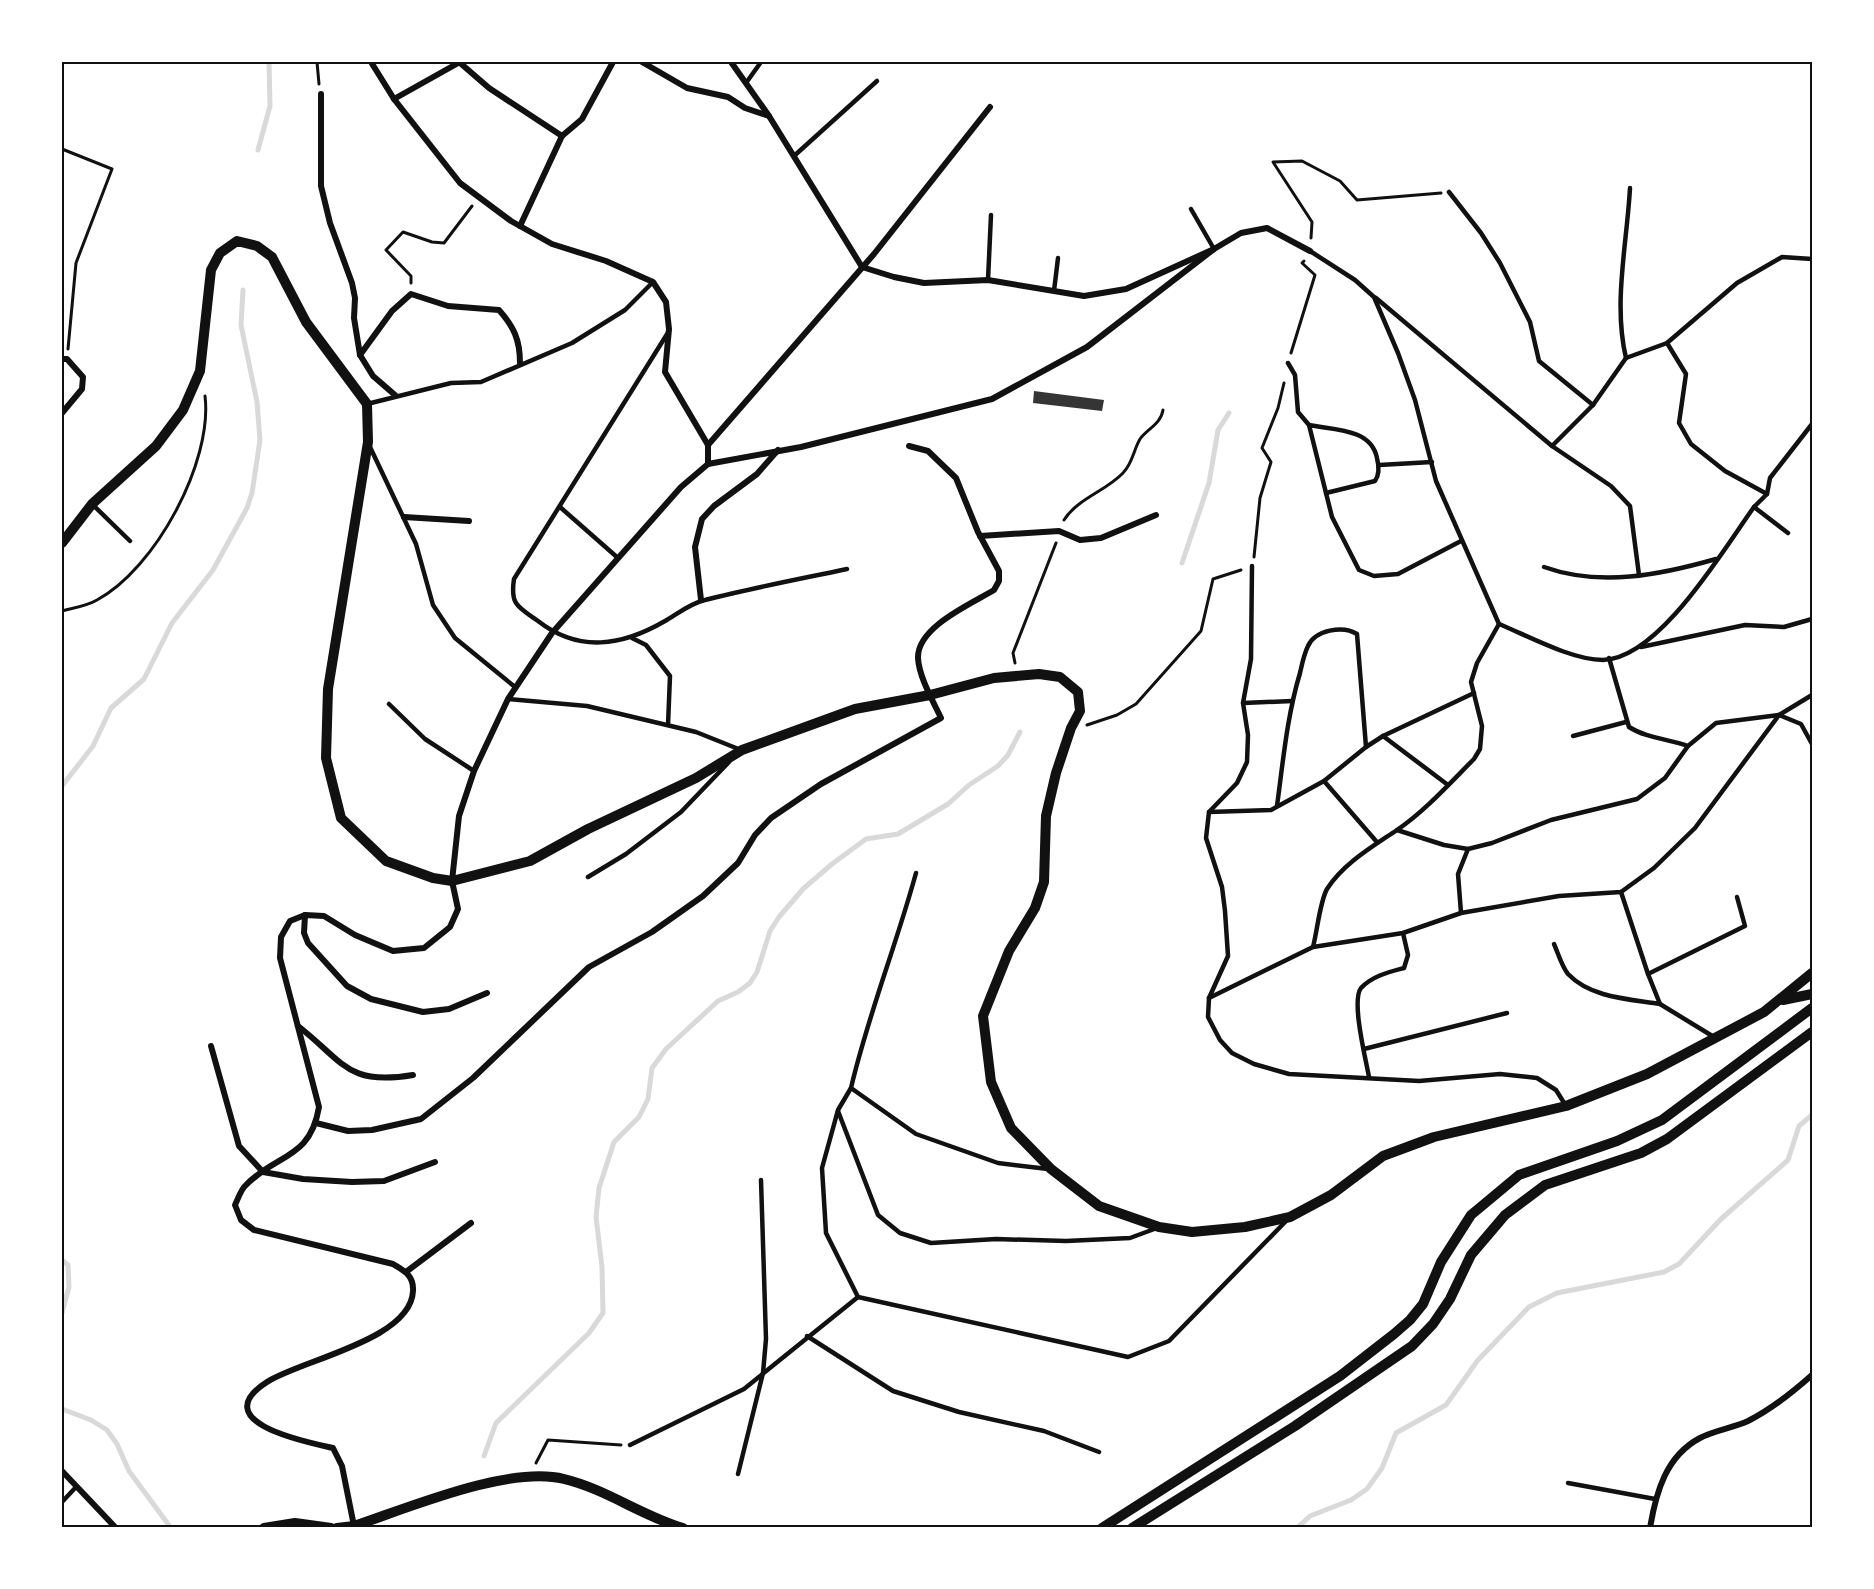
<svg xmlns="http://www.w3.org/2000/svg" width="1874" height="1589" viewBox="0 0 1874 1589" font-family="'Fira Sans',sans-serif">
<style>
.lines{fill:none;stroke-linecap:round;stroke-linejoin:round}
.stream{stroke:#d9d9d9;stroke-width:5}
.building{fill:#353535}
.path{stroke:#111;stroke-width:3}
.service{stroke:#111;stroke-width:4.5}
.minor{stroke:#111;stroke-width:6}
.tertiary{stroke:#111;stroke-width:10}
.neatline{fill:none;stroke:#111;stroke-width:2}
</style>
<rect width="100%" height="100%" fill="#fff"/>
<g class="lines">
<g class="stream">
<polyline points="258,150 270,106 269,62"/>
<polyline points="1182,563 1209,483 1218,430 1229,413"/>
<polyline points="62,786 93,746 111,708 144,679 172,623 213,570 247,508 252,493 260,440 257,402 241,325 243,290"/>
<polyline points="62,1260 68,1265 69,1287 62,1313"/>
<polyline points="62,1409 91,1420 107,1430 117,1444 129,1471 171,1528"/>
<polyline points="484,1456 496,1423 589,1333 603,1313 602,1267 596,1217 599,1188 614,1142 639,1117 648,1099 652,1068 666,1049 718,1001 738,992 750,983 757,972 770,931 779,917 803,889 832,864 866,839 898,834 948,804 969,785 998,766 1008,755 1020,732"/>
<polyline points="1297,1528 1310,1516 1351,1500 1367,1489 1382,1468 1396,1433 1446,1405 1478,1360 1529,1307 1557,1293 1664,1272 1679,1264 1721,1219 1788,1160 1799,1126 1812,1115"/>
</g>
</g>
<polygon class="building" points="1034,391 1104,400 1102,411 1033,403"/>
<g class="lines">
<g class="path">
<polyline points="317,62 319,84"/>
<polyline points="62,149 112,169 76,263 68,349"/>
<polyline points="1311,238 1312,222 1273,162 1302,161 1340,181 1357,200 1441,193"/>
<polyline points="411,283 411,276 386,250 403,232 432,242 444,243 472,206"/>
<polyline points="1291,353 1315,275 1302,263 1304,261"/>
<path d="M1064 520C1077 499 1106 491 1123 473 1133 463 1133 451 1140 439 1147 429 1161 424 1163 410"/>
<polyline points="1254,557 1260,498 1271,462 1262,448 1278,408 1284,383"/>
<path d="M62 611C73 608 87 606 97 600 155 569 213 462 205 396"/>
<polyline points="1015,663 1013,653 1056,543"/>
<polyline points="1087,725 1117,715 1136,704 1201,631 1213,579 1241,570"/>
<polyline points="536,1463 548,1440 621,1445"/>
</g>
<g class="service">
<polyline points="746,83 761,62"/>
<polyline points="794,156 877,81"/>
<polyline points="1449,192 1481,233 1500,263 1530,322 1539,361 1593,405"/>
<polyline points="1191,209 1214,249"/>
<path d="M1310 251 1355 280 1374 297 1398 353 1415 400 1436 481 1499 624C1528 636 1572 660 1603 660 1659 659 1723 550 1754 507L1767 494 1770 478 1812 424"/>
<polyline points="988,280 991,215"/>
<polyline points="1054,291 1058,258"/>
<polyline points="1376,298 1552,446 1611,486 1630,506 1639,575"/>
<path d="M669 331 514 579C510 605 518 607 538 621 579 653 622 646 665 621 677 614 691 603 705 600 752 588 800 579 847 569"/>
<polyline points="1667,343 1686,374 1679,423 1691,444 1725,471 1767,494"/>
<path d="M1626 358C1613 304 1627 243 1630 188"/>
<polyline points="1288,363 1295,375 1298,412 1309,425 1332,517 1359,570 1374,576 1398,574 1461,541"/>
<polyline points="367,404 451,383 481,382 572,343 625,310 653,282"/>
<path d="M1309 425C1333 430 1371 428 1377 458 1379 466 1380 474 1375 481L1326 493"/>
<polyline points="1552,446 1593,405 1626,358 1667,343 1737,283 1782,257 1812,259"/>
<polyline points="370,447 416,544 433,605 455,638 515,687"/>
<polyline points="1379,465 1432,462"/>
<polyline points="92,504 130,541"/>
<polyline points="560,507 618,558"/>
<polyline points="1754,507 1788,533"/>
<polyline points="1252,566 1251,659 1243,703 1248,735 1247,762 1237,783 1209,812 1206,838 1222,887 1225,911 1228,956 1209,998 1208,1017 1220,1040 1232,1053 1254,1064 1289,1074 1419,1081 1500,1074 1537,1078 1556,1090 1566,1106"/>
<path d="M1544 567C1600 587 1660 575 1716 559"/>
<polyline points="632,638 646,645 670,676 668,725"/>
<polyline points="1641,647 1745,625 1784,627 1812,619"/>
<path d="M1609 658 1629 727C1646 738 1668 739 1688 746"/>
<polyline points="508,699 587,706 696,732 741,750"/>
<polyline points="1243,703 1292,701"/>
<polyline points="389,704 425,739 474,771"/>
<polyline points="1383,736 1448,785"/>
<polyline points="1573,736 1626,722"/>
<polyline points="1324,781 1376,841"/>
<path d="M1277 806C1283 762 1287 716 1300 673 1302 664 1304 654 1308 646 1315 630 1343 625 1357 634L1366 747"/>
<polyline points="1209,812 1271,810 1324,781 1366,747 1383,736 1474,693"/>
<polyline points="1397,830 1444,845 1468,849 1492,843 1551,820 1637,799 1665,778 1688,746 1716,723 1779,715 1801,724 1812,744"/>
<path d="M916 873C896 946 868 1015 851 1088L916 1134 998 1163 1048 1169"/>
<polyline points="588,877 626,854 681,812 729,762"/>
<polyline points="1621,892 1648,974 1660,1004 1714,1037"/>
<polyline points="1461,913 1458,874 1468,849"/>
<path d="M1554 944C1558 953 1562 967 1568 974 1591 998 1629 999 1660 1004"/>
<polyline points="1313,947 1403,933 1461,913 1559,896 1621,892 1654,868 1695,828 1779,715 1812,695"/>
<polyline points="1648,974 1745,926 1737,897"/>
<path d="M1209 998 1313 947C1317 932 1320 901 1327 889 1344 863 1372 847 1397 830 1425 811 1450 783 1474 759L1480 749 1482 726 1471 682 1477 663 1499 624"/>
<polyline points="1364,1049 1507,1013"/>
<path d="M1369 1077C1366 1060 1351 1001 1361 988 1372 976 1389 972 1404 968L1408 955 1403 933"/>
<polyline points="851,1088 838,1110 822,1168 826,1233 858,1297 1128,1357 1169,1341 1287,1220"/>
<polyline points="838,1111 878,1215 900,1233 931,1243 996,1239 1066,1241 1130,1238 1157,1228"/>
<polyline points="807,1336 893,1391 959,1412 1044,1431 1099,1452"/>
<polyline points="630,1445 744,1389 858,1297"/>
<polyline points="738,1474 763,1373 766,1339 761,1180"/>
<polyline points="1568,1483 1655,1499"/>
<polyline points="62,1502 76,1487"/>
</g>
<g class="minor">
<polyline points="371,62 394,99 460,183 511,221 552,244 606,261 653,282 666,302 669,329 665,372 708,445 708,464"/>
<polyline points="459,62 489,88 562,136"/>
<polyline points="642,62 687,88 728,97 745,108 769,116"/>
<polyline points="731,62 769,116 862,267 894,277 924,283 988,280 1084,296 1126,289 1214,249 1241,233 1267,228 1310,251"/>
<polyline points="321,94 321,186 330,223 352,283 355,298 354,318 360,355 373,376 395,395"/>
<polyline points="394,99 460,62"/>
<polyline points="520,226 562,136 582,119 613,62"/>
<path d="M360 355 392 311 411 294 448 306 499 310C514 327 520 340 520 363"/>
<polyline points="62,359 67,359 83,377 82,389 62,413"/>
<polyline points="708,445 874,254 990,107"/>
<polyline points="404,517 469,521"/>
<polyline points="980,536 1059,531 1080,540 1101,538 1156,515"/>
<polyline points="701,600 695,547 702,519 714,506 757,474 778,450"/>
<polyline points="305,915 304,933 308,943 347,986 371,999 423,1012 449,1009 487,993"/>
<path d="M298 1026C344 1062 347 1086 413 1075"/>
<polyline points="211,1046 239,1146 263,1172 303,1179 352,1182 384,1181 435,1162"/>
<path d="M316 1123 348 1131 372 1130 421 1119 473 1078 589 967 652 932 703 896 738 863 755 835 771 818 821 784 941 718C933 701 919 677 918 658 917 627 971 604 994 590L999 581V571L978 532 956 478 928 451 909 446"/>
<polyline points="406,1272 471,1223"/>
<polyline points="62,1471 116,1528"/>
<path d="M354 1526 342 1466 333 1448C306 1442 205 1422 267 1382 301 1360 411 1340 413 1291 414 1276 405 1271 393 1264L254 1230 241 1220 235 1205C238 1199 241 1189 246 1185 277 1153 310 1160 319 1107L280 958 281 937 290 921 305 915 324 916 355 935 393 951 424 948 450 927 458 909 452 881 459 816 474 771 508 699 552 633 681 487 708 464 801 447 992 399 1087 347 1214 249"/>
<path d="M1650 1528C1656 1492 1666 1456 1700 1438 1715 1430 1733 1428 1748 1421 1770 1410 1794 1391 1812 1375"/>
</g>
<g class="tertiary">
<polyline points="62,543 92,504 156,446 183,410 200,371 211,270 220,253 237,241 257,246 272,257 306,322 367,404 368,442 328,689 326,758 341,818 386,861 433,878 452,881 530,861 588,829 696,778 742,750 855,709 930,695 994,678 1039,674 1060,677 1078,692 1080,711 1071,728 1056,773 1046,816 1044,882 1035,908 1009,951 983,1016 991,1082 1011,1128 1051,1169 1099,1206 1159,1227 1192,1232 1245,1227 1290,1217 1331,1195 1383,1156 1434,1137 1566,1106 1647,1074 1764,1012 1812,973"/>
<polyline points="1783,1000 1812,994"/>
<polyline points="264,1528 295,1523 331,1528"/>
<path d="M337 1528 354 1526C408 1508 509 1465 564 1479 606 1489 642 1516 683 1528"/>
<polyline points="1102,1528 1340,1376 1394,1334 1410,1320 1423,1304 1441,1262 1471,1215 1519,1175 1617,1141 1662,1120 1812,1008"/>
<polyline points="1132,1528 1295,1426 1412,1346 1433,1324 1450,1299 1471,1255 1505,1215 1545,1185 1641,1153 1667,1139 1812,1032"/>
</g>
</g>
<rect width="1874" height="1589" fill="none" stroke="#ffffff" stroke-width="126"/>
<rect x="63" y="63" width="1748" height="1463" class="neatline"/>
</svg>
